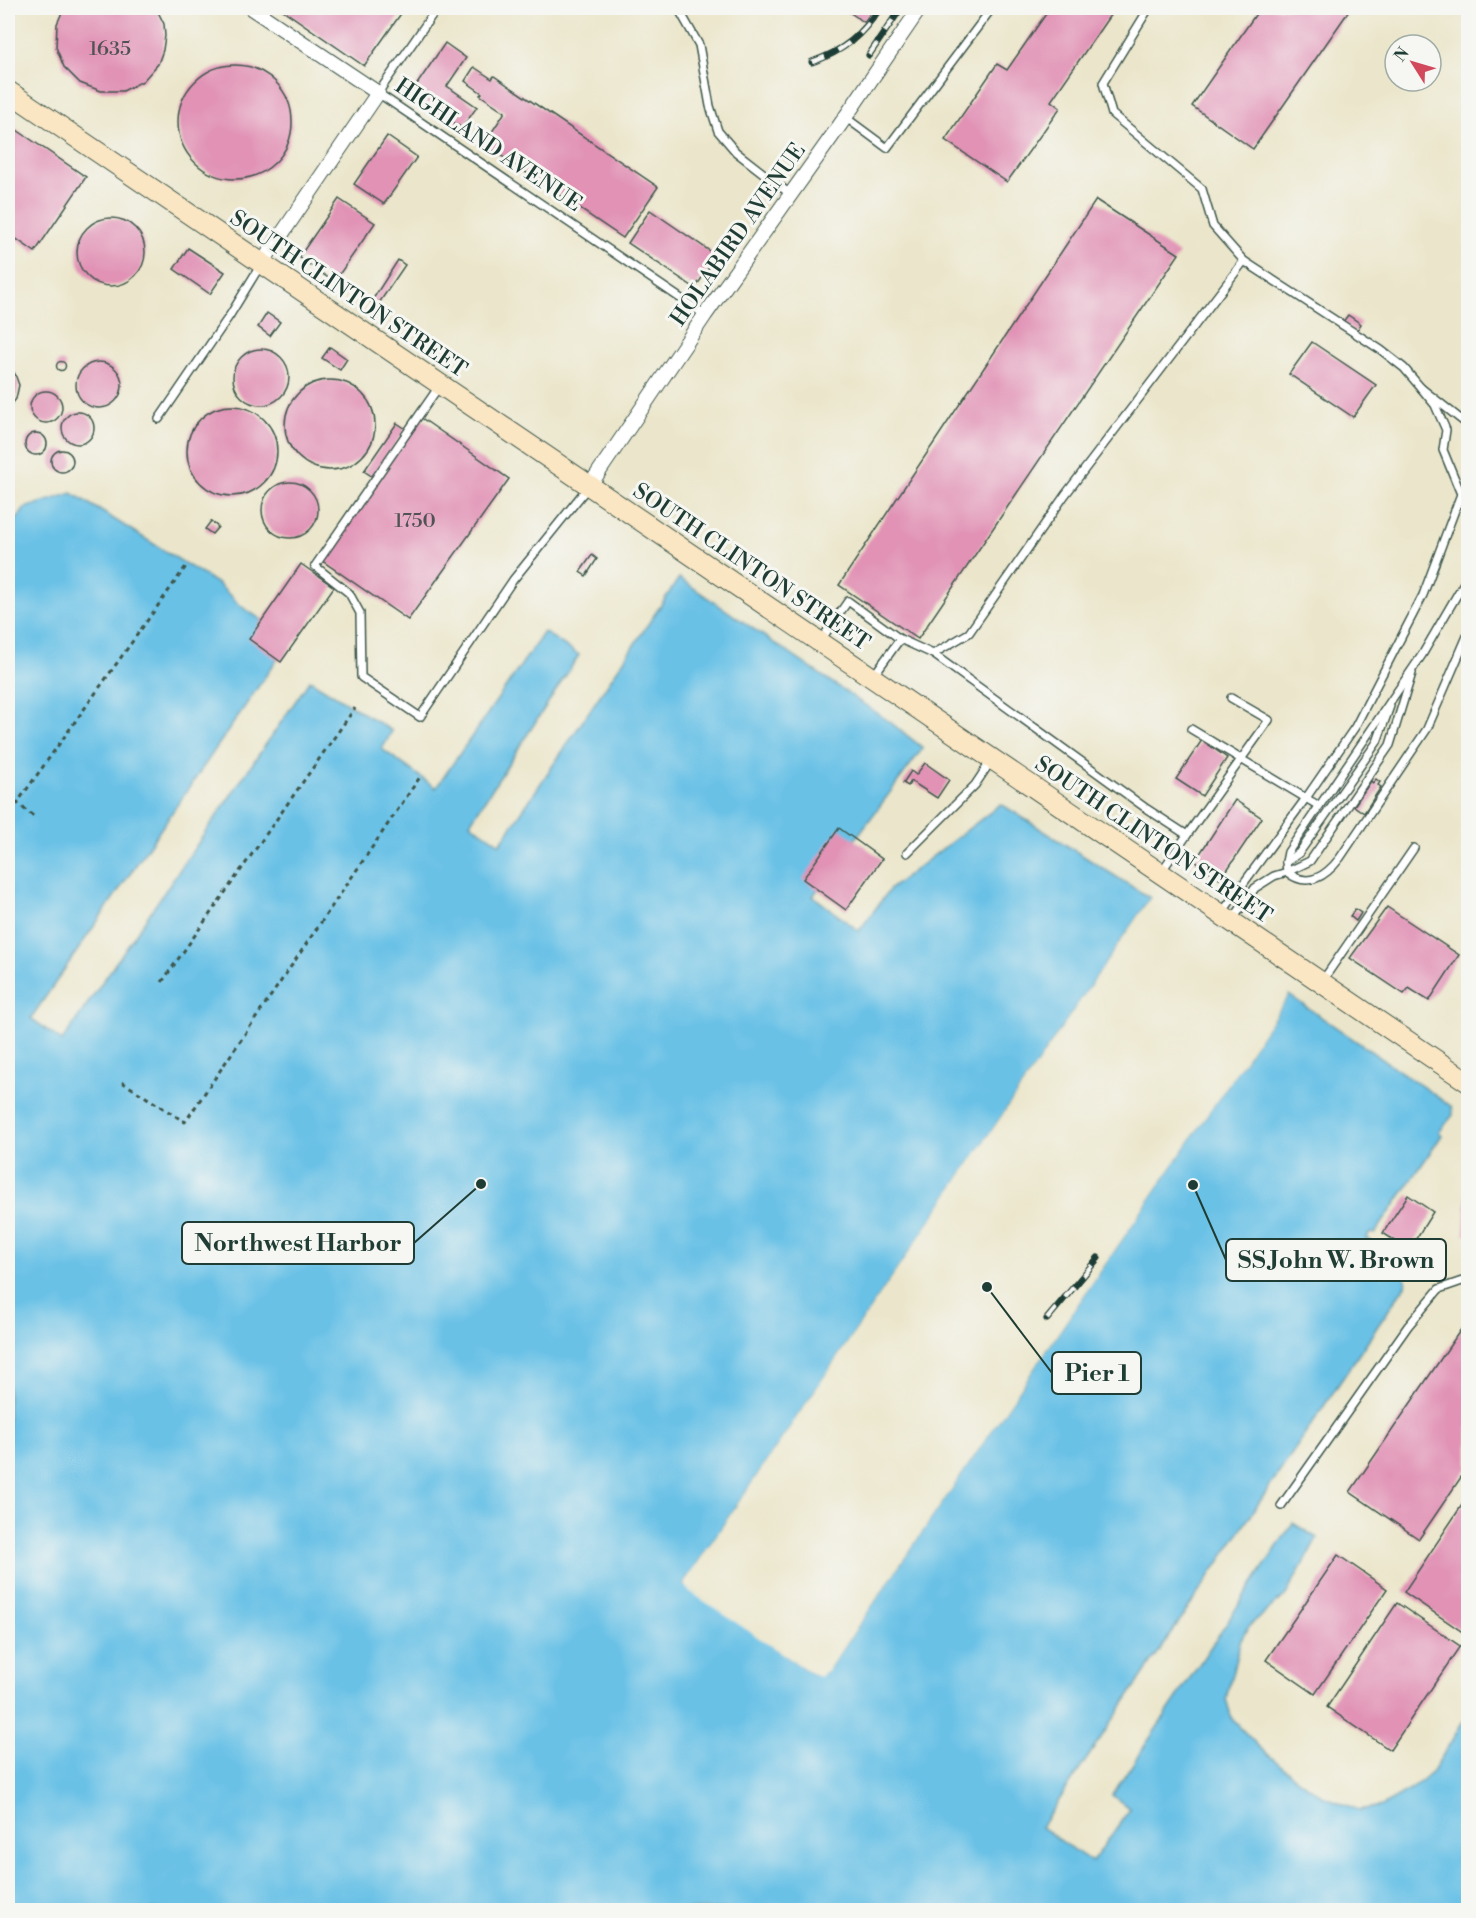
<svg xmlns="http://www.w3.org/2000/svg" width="1476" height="1918" viewBox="0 0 1476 1918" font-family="'Libre Bodoni',serif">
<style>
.water{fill:#69c1e6;stroke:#447f8d;stroke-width:1.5}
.pier{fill:#ebe6cb}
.building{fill:#e192b5}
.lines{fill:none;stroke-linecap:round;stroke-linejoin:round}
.lane-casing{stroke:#3e564b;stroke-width:10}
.street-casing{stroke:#3e564b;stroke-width:16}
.secondary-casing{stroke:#3e564b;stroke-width:22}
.path{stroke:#3e564b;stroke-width:3;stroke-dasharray:4.5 4.5;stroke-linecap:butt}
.lane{stroke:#fff;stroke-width:7}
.street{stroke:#fff;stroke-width:14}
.secondary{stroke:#fbe6c3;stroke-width:20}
.rail-casing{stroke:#1f3d34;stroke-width:7}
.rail{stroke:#f6f6f2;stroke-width:4.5;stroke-dasharray:14;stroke-linecap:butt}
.labels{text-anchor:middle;stroke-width:6;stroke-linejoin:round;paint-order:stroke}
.number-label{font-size:20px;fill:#505254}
.street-label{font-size:22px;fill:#1f3d34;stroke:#f6f6f2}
.leader{fill:none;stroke:#1f3d34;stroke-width:2}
.callout-dot{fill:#1f3d34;stroke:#f6f6f2;stroke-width:2}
.callout{fill:#f6f6f2;stroke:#1f3d34;stroke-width:2}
.callout-label{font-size:24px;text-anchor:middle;font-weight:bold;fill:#1f3d34}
</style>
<rect width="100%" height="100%" fill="#f6f6f2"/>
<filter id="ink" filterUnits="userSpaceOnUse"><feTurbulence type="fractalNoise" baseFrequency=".0167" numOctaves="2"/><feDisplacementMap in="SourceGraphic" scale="12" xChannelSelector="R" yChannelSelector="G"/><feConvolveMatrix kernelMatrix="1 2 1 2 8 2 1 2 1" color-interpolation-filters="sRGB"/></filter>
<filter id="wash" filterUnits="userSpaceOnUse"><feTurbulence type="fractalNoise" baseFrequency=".008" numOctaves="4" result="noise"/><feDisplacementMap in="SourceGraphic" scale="24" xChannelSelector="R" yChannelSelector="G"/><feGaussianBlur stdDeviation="1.35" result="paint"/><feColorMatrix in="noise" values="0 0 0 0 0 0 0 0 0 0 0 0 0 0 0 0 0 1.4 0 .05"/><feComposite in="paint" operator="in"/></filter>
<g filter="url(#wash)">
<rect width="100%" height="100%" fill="#ebe6cb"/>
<polygon class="water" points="72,493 218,584 242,607 262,620 256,641 278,658 31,1018 62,1041 310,680 392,731 382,749 436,788 544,632 579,655 470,823 500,844 679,578 890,722 923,748 813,896 859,931 890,889 1001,804 1150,898 686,1580 684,1585 814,1675 823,1674 828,1670 1289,995 1452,1107 1453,1115 1439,1132 1442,1135 1375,1234 1370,1233 1366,1238 1401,1263 1406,1284 1041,1827 1092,1862 1130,1809 1112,1795 1293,1523 1317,1538 1286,1595 1248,1627 1240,1642 1226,1699 1232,1719 1258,1746 1291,1774 1322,1796 1359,1810 1382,1806 1412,1789 1433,1771 1468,1714 1468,1910 8,1910 8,532 25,508"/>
<polygon class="pier" points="1150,898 1152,900 689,1581 687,1585 691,1589 815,1672 821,1672 1287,994 1289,995 828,1670 820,1677 814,1675 689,1591 684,1585 686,1580"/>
<g id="blocks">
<g class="building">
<polygon points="64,8 156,8 164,24 165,36 163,50 158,64 143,81 123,91 101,91 80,83 64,67 56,47 57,24"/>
<polygon points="280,8 405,8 364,66"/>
<polygon points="843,8 874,8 864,22"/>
<polygon points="1050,8 1115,8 1051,101 1060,108 1007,182 945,140 997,64 1007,70"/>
<polygon points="1260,8 1351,8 1253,149 1192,106"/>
<polygon points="445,43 466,58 447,86 477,107 462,128 411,93"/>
<circle cx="235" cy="122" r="57"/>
<polygon points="474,67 492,79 494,76 658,187 623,238 484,144 505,112 480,95 482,93 465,81"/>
<polygon points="8,124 86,177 35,252 8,233"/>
<polygon points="387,136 417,157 384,204 354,184"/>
<polygon points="339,199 375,223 334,282 299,257"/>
<polygon points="1096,200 1179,254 918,639 839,585"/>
<polygon points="650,210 717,256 695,288 628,243"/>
<circle cx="111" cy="252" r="34"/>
<polygon points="188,248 225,272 210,294 174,269"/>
<polygon points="398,260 405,265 377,306 371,302"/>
<polygon points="267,313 280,322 270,336 258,327"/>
<polygon points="1348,315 1361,324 1356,332 1342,323"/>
<polygon points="1312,342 1376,385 1353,417 1289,374"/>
<polygon points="330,347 347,359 340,370 322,358"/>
<circle cx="261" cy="377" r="28"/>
<circle cx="61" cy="366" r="4.5"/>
<circle cx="99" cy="385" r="23"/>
<polygon points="8,364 15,374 19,385 16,399 8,409"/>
<circle cx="330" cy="425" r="45"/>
<circle cx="46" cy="407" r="16"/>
<circle cx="232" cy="451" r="45"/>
<circle cx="78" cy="428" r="16"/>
<polygon points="420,417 509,479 408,620 321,560"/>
<polygon points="397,423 406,429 373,477 364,471"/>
<circle cx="36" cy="444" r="11"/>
<circle cx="62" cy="461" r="11"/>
<circle cx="290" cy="510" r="28"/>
<polygon points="211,521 218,527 212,534 205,529"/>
<polygon points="592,555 597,559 586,576 580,572"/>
<polygon points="301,564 334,587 281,662 249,639"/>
<polygon points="1202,740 1227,758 1202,796 1176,779"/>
<polygon points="925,763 949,780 937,798 911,781 908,786 903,783 911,771 916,775"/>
<polygon points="1376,779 1380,782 1378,785 1381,787 1364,813 1354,806 1371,781 1373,783"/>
<polygon points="1235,800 1262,818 1221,879 1195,861"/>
<polygon points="839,828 882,859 846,910 803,879"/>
<polygon points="1387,907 1459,955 1429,1001 1409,988 1404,994 1350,958"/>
<polygon points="1355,909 1361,913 1356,921 1350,916"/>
<polygon points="1467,1179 1468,1179 1468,1235 1464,1234"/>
<polygon points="1408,1195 1433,1212 1409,1250 1383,1233"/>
<polygon points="1468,1319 1468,1467 1419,1539 1350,1492"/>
<polygon points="1468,1496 1468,1634 1467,1635 1404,1592"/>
<polygon points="1338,1555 1387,1589 1315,1694 1266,1660"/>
<polygon points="1397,1603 1460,1646 1390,1750 1327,1707"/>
</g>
</g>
</g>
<g filter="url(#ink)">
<use href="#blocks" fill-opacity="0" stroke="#3e564b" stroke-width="1.5"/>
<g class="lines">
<defs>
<g id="lane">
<polyline points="437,8 378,93 705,315"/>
<polyline points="678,8 699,45 710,106 718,131 736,152 790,194"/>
<polyline points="1149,8 1103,83 1112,114 1202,189 1213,226 1244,261 1381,350 1404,368 1421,388 1468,425"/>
<polyline points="845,117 887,148 992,8"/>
<polyline points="440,385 315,566 349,593 360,613 361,677 420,717 513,580 588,487"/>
<polyline points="159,419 230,315 260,266"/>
<path d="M1468 576 1422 655 1288 852 1286 862 1287 872C1308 889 1326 876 1340 858L1427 729 1468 634"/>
<polyline points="900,639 933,654 969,633 1065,495 1244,261"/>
<polyline points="821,640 848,601 900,639 874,675"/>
<polyline points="933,654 1147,809 1187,835 1269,720 1231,698"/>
<polyline points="1191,729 1319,806"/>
<polyline points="907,853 975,785 991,761"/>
<polyline points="1286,862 1299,853 1377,742 1390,706"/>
<polyline points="1161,872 1187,835"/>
<polyline points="1221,914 1306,798 1355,727 1423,595 1461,494 1443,450 1446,430 1435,405 1421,388"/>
<polyline points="1233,919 1255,888 1274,876 1287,872 1310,861 1390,745 1412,673"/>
<polyline points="1323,980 1414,848"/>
<polyline points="1281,1506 1408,1326 1439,1289 1468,1279"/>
</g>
<g id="street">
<polyline points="251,8 378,93 262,263"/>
<polyline points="590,485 705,315 840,125 920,8"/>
</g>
<polyline id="secondary" points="8,91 1468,1082"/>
</defs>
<use href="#lane" class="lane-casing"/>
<use href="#street" class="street-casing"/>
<use href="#secondary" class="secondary-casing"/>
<g class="path">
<polyline points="33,816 17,803 187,565"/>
<polyline points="162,982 355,708"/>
<polyline points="122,1082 185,1122 420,777"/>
</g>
<use href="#lane" class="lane"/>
<use href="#street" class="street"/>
<use href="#secondary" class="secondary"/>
<defs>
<g id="rail">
<polyline points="869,55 901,8"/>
<path d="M812 62C844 51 862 35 880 8"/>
<polyline points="1047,1319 1098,1258"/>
</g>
</defs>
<use href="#rail" class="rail-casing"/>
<use href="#rail" class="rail"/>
</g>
</g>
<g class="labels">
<g class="number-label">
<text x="110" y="55">1635</text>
<text x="415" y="527">1750</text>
</g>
<g class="street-label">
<text transform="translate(489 144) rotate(34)" y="8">HIGHLAND AVENUE</text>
<text transform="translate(737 234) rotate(-55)" y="8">HOLABIRD AVENUE</text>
<text transform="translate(349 293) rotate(34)" y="8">SOUTH CLINTON STREET</text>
<text transform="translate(752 566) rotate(34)" y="8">SOUTH CLINTON STREET</text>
<text transform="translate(1154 839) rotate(34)" y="8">SOUTH CLINTON STREET</text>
</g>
</g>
<path class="leader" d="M481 1184L414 1243M1193 1185L1226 1260M987 1287L1052 1373"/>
<g class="callout-dot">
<circle cx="481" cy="1184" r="6"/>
<circle cx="1193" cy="1185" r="6"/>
<circle cx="987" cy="1287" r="6"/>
</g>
<g class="callout">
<rect x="182" y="1222" width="232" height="42" rx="6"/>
<rect x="1226" y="1239" width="220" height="42" rx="6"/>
<rect x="1052" y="1352" width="89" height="42" rx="6"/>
</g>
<g class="callout-label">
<text x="298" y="1251">Northwest Harbor</text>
<text x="1336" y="1268">SS John W. Brown</text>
<text x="1097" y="1381">Pier 1</text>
</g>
<rect width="1476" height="1918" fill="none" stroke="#f6f6f2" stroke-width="30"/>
<g transform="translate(1413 63) rotate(307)"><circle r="28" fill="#f6f6f2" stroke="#a0aca6" stroke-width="1.5"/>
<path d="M0-4.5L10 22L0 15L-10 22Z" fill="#d1495b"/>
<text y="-9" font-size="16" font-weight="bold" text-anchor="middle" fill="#1f3d34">N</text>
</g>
</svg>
